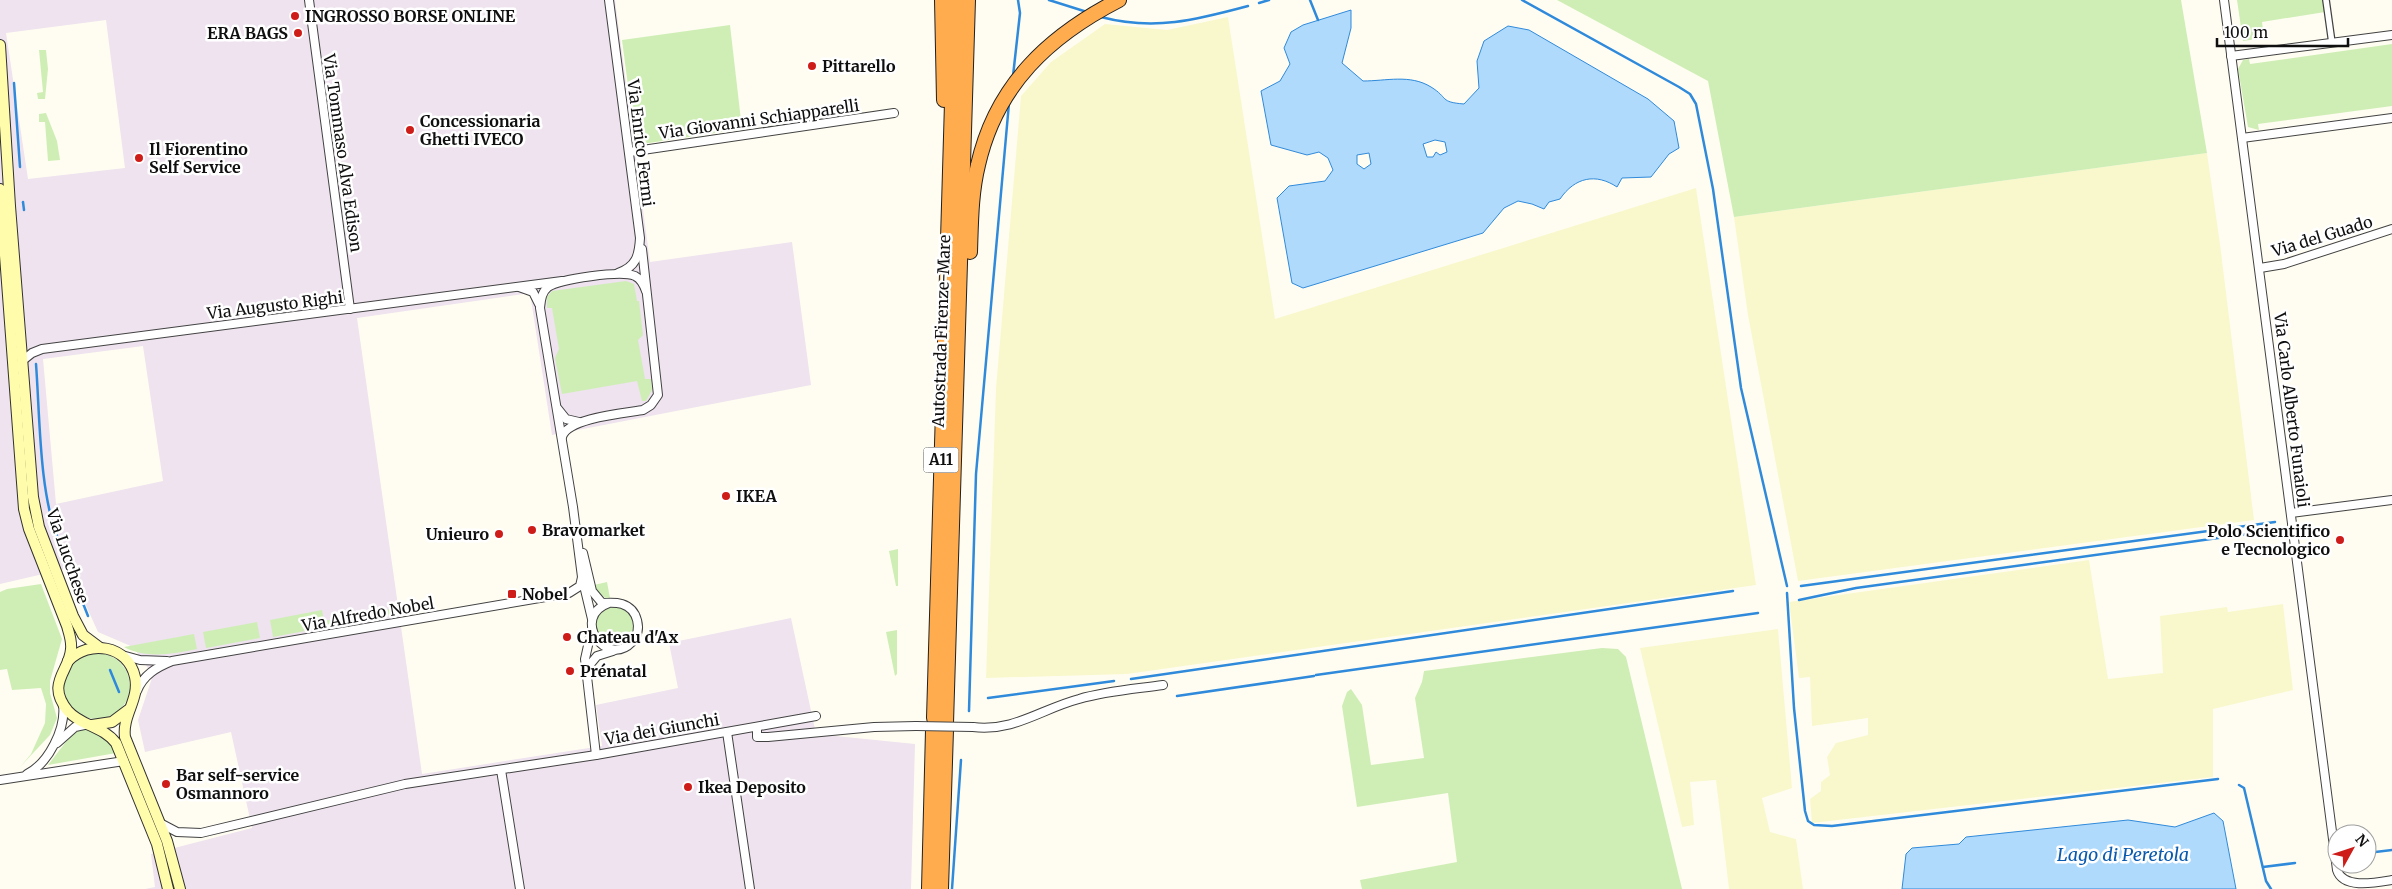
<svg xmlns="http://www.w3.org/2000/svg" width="2392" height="889" viewBox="0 0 2392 889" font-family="Merriweather,serif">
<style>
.industrial{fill:#eee3ee;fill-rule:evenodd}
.farmland{fill:#f9f8cd}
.green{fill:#cfeeb6}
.water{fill:#b0dafc;stroke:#2f8adb;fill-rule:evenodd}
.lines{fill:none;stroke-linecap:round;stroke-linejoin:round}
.stream{stroke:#2f8adb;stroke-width:2.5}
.pedestrian-casing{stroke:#424242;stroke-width:8}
.minor-casing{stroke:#424242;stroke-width:10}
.secondary-casing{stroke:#313131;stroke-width:12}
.motorway-casing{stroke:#202020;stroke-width:16}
.pedestrian{stroke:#fff;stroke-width:5.5}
.minor{stroke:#fff;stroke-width:8}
.secondary{stroke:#fffcac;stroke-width:10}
.motorway{stroke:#ffac4f;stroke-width:14}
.minor-bridge-casing{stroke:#424242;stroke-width:10;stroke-linecap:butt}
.minor-bridge{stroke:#fff;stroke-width:8}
.poi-dot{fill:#ce1c18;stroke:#fff;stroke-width:2}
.labels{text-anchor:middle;stroke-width:5;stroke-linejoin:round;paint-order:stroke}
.shield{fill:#fff;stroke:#575757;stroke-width:1}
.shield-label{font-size:15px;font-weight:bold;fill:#0f0f0f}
.poi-label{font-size:16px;font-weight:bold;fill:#0f0f0f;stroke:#fff;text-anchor:start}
.street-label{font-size:16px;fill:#0f0f0f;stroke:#fff}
.water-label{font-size:18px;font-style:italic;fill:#0a5baf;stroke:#fff}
</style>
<rect width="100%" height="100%" fill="#fffdf1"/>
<path class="industrial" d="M0 0H615L650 262 792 242 811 385 552 435 530 293 357 318 422 774 602 746 596 705 678 688 669 643 791 618 816 734 915 744 911 889H145L155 887 151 854 252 828 231 732 145 752 138 720 153 675 133 647 98 632 69 568 0 584ZM106 20 125 168 28 179 6 33ZM143 346 163 481 56 504 43 359Z"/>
<g class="farmland">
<polygon points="1228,17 1275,319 1696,188 1756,585 1127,674 986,678 996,388 1021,96 1051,62 1105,24 1167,30"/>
<polygon points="2207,153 2220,244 2254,520 1798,581 1748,315 1734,217"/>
<polygon points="2089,560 2108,679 2163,673 2160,616 2227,607 2228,612 2283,604 2293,690 2213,709 2213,777 1812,823 1810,799 1821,791 1821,782 1830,775 1827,757 1836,743 1868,735 1868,718 1812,726 1810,677 1799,678 1789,602"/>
<polygon points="1778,629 1792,788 1762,798 1770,832 1796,839 1803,889 1729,889 1716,780 1690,782 1694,825 1682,827 1640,648"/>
</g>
<g class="green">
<polygon points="1557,0 2181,0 2207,153 1734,217 1708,81"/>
<polygon points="2237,0 2324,0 2325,12 2262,22 2264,38 2243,41"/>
<polygon points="730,25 742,129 642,144 635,139 622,40"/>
<polygon points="2392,44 2392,106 2258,124 2259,130 2248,127 2238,69 2243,60 2249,59 2250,64"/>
<polygon points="39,50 46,50 48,69 45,99 38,99 37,93 43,92"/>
<polygon points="46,113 57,141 60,160 48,161 45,122 39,122 39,114"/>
<polygon points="626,281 634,284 637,301 639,301 643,335 638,340 645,379 651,379 652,390 646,401 642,401 637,381 562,394 555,358 559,349 552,308 547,308 547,297 552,291"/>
<polygon points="898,549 898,586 896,586 889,551"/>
<polygon points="607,582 610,598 607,599 597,592 594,585"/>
<polygon points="41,584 62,639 50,681 50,693 57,718 50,735 20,767 31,754 45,723 46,704 41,688 12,690 7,669 0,670 0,592 7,589"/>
<polygon points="432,601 433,607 273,637 270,620 322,610 324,621"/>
<circle cx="615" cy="626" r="19"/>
<polygon points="257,622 260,638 206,648 203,632"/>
<polygon points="897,630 897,674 895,676 886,632"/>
<path d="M194 634 197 649C173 654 146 659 124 647Z"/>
<polygon points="1602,648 1618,649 1626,657 1682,889 1362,889 1360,880 1457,862 1448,793 1357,807 1342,706 1347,692 1351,689 1362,705 1371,765 1424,758 1415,698 1422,682 1424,671"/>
<circle cx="97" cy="686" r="33"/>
<path d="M81 728C100 726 108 739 116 753L48 765 72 734Z"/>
</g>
<g class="water">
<path d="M1351 10V28L1342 63 1363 81C1386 81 1410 74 1431 87 1449 98 1439 102 1464 104L1479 88 1477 61 1484 41 1508 26 1529 30 1648 99 1674 121 1679 148 1669 154 1651 177 1622 178 1617 187C1596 173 1575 177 1560 199L1549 202 1544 209 1532 204 1518 201 1504 208 1483 233 1303 288 1292 283 1277 198 1289 186 1325 181 1333 170 1328 158 1319 152 1307 155 1271 145 1261 91 1280 81 1290 64 1284 48 1291 32 1303 25ZM1435 140 1445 142 1447 152 1440 155 1436 152 1433 157H1427L1423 144ZM1369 153 1371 164 1364 169 1357 164V155Z"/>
<polygon points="2214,813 2223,821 2236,889 1902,889 1906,854 1912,848 1959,844 1966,837 2128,820 2175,827"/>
</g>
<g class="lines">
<g class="stream">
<polyline points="1049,0 1087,12"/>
<polyline points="1310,0 1318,20"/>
<polyline points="1522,0 1679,87 1690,94 1696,104 1713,189 1741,388 1787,586"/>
<polyline points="1259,3 1269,0"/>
<path d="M1101 17C1154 31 1196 20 1248 6"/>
<polyline points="1013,76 1020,13 1018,0"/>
<polyline points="14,83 20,167"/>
<polyline points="23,202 24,210"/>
<path d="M36 364C40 417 39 491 58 539"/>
<polyline points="62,548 67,563"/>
<polyline points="71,573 88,616"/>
<polyline points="1801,586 2275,522"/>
<polyline points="1787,593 1794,708 1805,811 1808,821 1814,825 1832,826 2218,779"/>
<polyline points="1799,600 1856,588 2276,530"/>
<polyline points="110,670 119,692"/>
<polyline points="1316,675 1758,613"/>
<polyline points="1131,679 1733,591"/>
<polyline points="1177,696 1314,676"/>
<polyline points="988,698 1114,681"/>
<polyline points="969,711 976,474 1009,103"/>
<polyline points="2239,785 2244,788 2266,881 2271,889"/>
<polyline points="2367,853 2392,850"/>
<polyline points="2263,867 2295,863"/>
<polyline points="952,889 961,760"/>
</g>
<defs>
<polyline id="pedestrian" points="2326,0 2332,43"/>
<g id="minor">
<polyline points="309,0 350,309"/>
<path d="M609 0 640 238C639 256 636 267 618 273"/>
<path d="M2224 0 2337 870C2343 889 2374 883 2392 880"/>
<polyline points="2231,56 2392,35"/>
<polyline points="2242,138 2392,118"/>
<polyline points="629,152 894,113"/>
<polyline points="2260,268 2284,264 2392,229"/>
<polyline points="519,287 533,292 539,304"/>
<polyline points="22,361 32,353 42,349 562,281"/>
<polyline points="558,409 566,419 579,422"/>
<path d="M562 437C567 418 625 413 643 410L651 405 658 395 642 249"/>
<polyline points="2291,513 2392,500"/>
<path d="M583 553 592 591 602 603C609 603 615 602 622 604 638 609 643 630 632 642 606 669 570 617 609 603"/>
<path d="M592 619 582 577 573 507 540 308C541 300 541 293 548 287 560 279 621 270 635 276 641 279 644 285 646 291"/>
<polyline points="591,632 585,659 596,755"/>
<polyline points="122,655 140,660 167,661"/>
<polyline points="587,668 597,656 613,651"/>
<path d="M137 691C143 675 157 667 172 661L569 593 580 586 582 577"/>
<polyline points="757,727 757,737 768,737 874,727 916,726"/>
<path d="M973 727C1014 732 1041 709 1079 699 1106 691 1135 689 1163 685"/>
<polyline points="727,732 750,889"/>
<polyline points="57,743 75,727 89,724"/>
<polyline points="501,770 520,889"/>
<path d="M27 774C49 763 66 728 63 705"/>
<polyline points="0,780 124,761"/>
<polyline points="160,823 177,832 201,833 405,784 596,755 816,716"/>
</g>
<g id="secondary">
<polyline points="0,45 10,206 33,497 39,527 73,616 83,635 99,647"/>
<path d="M0 189 24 509 29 529 67 626C69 633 72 641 71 649 70 671 45 683 68 711 81 726 103 726 116 743L157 844 168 889"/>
<path d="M68 661C89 639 128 645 135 677 140 699 122 715 125 737L167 841 180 889"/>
<polyline points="92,725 112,722 128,710"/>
</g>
<g id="motorway">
<polyline points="942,0 944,100"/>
<path d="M970 252C971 223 971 193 978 165 996 85 1049 36 1119 0"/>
<polyline points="934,718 955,0"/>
<polyline points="946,723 968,0"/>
<polyline points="929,889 933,730"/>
<polyline points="941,889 946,730"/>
</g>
</defs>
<use href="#pedestrian" class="pedestrian-casing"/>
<use href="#minor" class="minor-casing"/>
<use href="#secondary" class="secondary-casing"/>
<use href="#motorway" class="motorway-casing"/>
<use href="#pedestrian" class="pedestrian"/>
<use href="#minor" class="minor"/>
<use href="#secondary" class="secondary"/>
<use href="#motorway" class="motorway"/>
<defs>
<polyline id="minor-bridge" points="916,726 973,727"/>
</defs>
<use href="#minor-bridge" class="minor-bridge-casing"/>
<use href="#minor-bridge" class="minor-bridge"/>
</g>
<g class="poi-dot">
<circle cx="295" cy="16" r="5"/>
<circle cx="298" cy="33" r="5"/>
<circle cx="812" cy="66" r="5"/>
<circle cx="410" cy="130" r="5"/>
<circle cx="139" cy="158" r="5"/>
<circle cx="726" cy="496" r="5"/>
<circle cx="532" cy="530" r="5"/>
<circle cx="499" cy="534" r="5"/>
<circle cx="2340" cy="540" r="5"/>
<rect x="507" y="589" width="10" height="10" rx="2.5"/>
<circle cx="567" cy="637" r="5"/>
<circle cx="570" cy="671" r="5"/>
<circle cx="166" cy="784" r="5"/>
<circle cx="688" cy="787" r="5"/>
</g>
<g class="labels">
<rect class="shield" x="923.5" y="447.5" width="35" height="25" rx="4"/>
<g class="shield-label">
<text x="941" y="465">A11</text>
</g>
<g class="poi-label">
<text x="305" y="22">INGROSSO BORSE ONLINE</text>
<text x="288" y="39" text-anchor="end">ERA BAGS</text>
<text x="822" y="72">Pittarello</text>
<text x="420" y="127">Concessionaria<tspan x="420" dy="18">Ghetti IVECO</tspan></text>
<text x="149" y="155">Il Fiorentino<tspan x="149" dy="18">Self Service</tspan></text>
<text x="736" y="502">IKEA</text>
<text x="542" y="536">Bravomarket</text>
<text x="2330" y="537" text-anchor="end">Polo Scientifico<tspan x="2330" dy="18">e Tecnologico</tspan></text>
<text x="489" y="540" text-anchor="end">Unieuro</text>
<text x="522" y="600">Nobel</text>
<text x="577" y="643">Chateau d'Ax</text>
<text x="580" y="677">Prénatal</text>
<text x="176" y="781">Bar self-service<tspan x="176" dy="18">Osmannoro</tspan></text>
<text x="698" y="793">Ikea Deposito</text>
</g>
<g class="street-label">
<text transform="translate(759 119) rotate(-8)" y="6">Via Giovanni Schiapparelli</text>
<text transform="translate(641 143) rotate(83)" y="6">Via Enrico Fermi</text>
<text transform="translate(343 153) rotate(82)" y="6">Via Tommaso Alva Edison</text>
<text transform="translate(2322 236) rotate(-17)" y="6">Via del Guado</text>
<text transform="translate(275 305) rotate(-7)" y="6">Via Augusto Righi</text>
<text transform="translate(941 331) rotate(-88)" y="6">Autostrada Firenze-Mare</text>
<text transform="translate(2292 410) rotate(83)" y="6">Via Carlo Alberto Funaioli</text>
<text transform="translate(68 556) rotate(71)" y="6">Via Lucchese</text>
<text transform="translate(368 614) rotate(-10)" y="6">Via Alfredo Nobel</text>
<text transform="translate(662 729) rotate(-10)" y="6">Via dei Giunchi</text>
</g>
<g class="water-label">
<text x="2123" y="861">Lago di Peretola</text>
</g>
</g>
<g transform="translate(2352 849) rotate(50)"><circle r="24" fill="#ffffff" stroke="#9f9f9f"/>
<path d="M0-4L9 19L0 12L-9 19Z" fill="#ce1c18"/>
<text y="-8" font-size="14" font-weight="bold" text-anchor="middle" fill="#0f0f0f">N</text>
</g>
<path d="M2217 38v8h131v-8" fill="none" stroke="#0f0f0f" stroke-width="2.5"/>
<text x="2224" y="38" font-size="15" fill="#0f0f0f" stroke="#ffffff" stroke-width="4" paint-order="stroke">100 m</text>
</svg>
